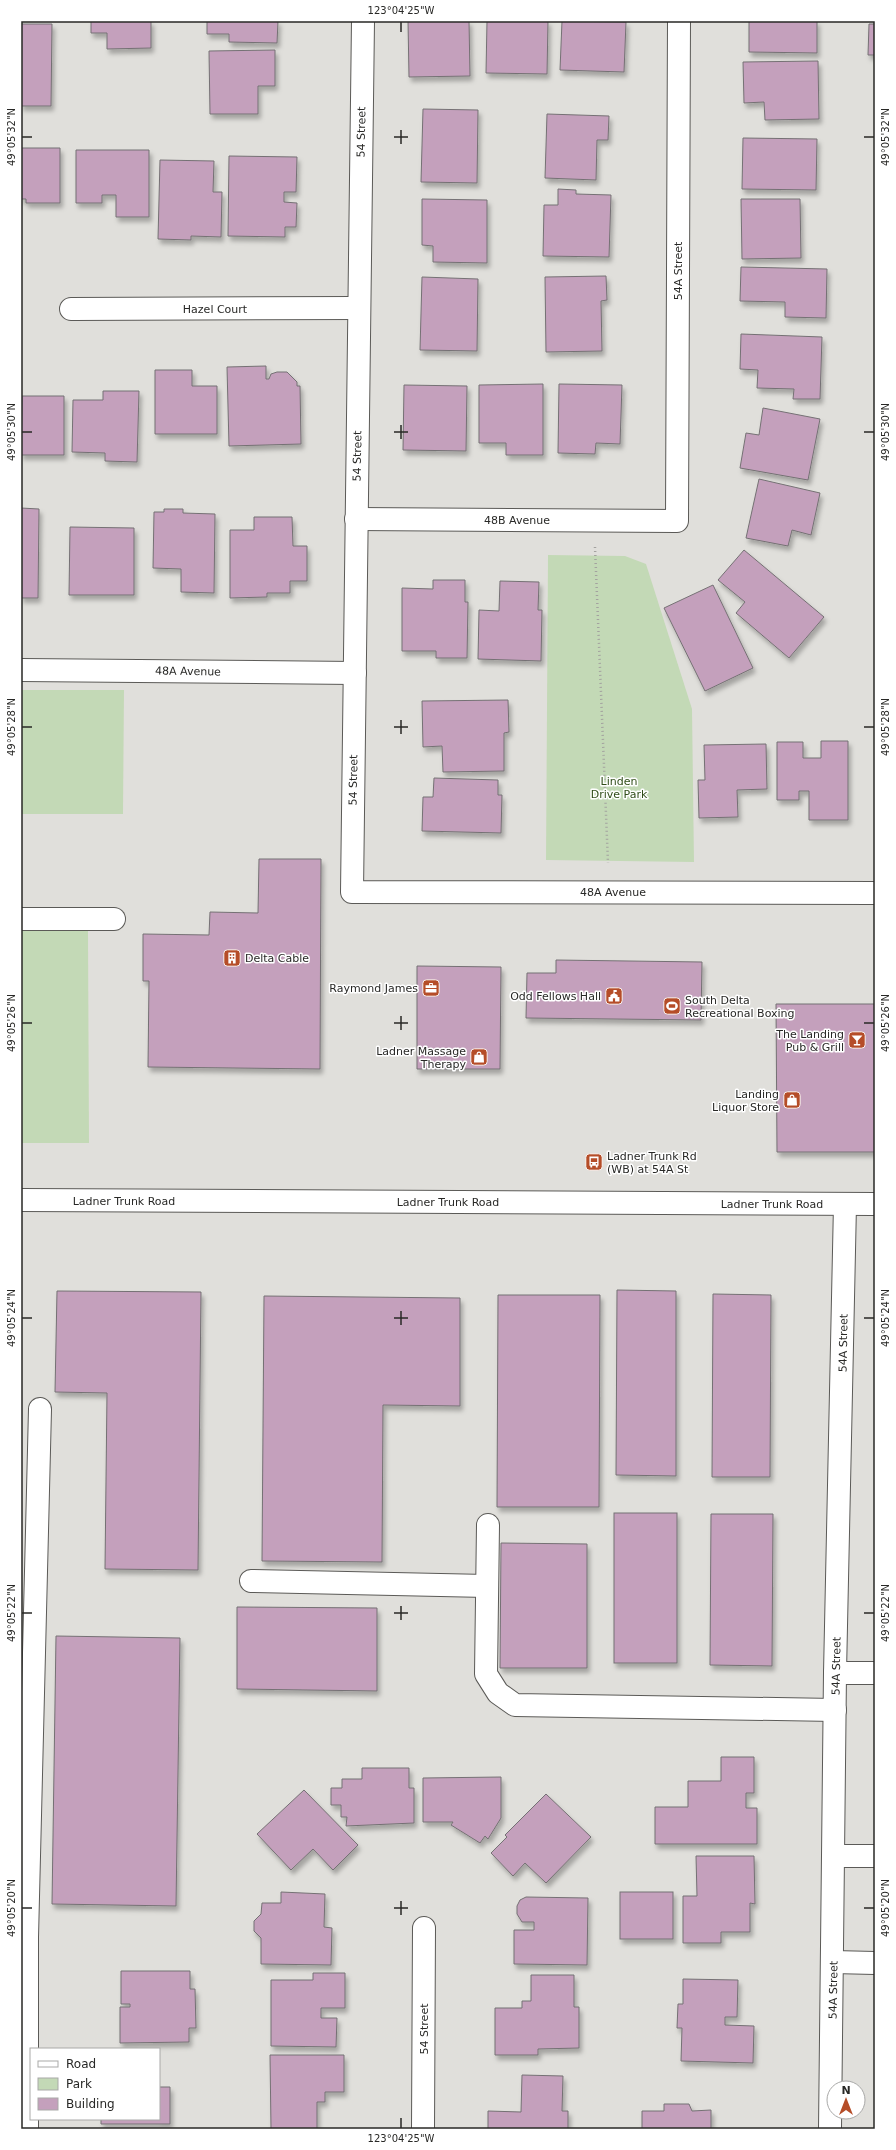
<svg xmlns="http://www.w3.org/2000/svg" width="896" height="2150" viewBox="0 0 896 2150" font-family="'DejaVu Sans',sans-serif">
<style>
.green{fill:#c3d9b6}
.building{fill:#c4a0bc;stroke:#757174;filter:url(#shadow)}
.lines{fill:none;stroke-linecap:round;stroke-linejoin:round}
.minor-casing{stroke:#5b5a57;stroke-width:24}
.major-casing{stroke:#5b5a57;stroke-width:24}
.path{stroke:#a3a29f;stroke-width:2.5;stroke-dasharray:1 3;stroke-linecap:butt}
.minor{stroke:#fff;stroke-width:22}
.major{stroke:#fff;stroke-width:22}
.ticks{fill:none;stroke:#282826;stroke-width:1.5}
.labels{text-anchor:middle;stroke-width:3;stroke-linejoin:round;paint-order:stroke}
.street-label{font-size:11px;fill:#282826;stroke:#fff}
.park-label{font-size:11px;fill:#304d19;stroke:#fff}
.poi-label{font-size:11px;fill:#282826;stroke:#fff;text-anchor:end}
.neatline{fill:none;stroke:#282826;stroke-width:1.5}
.ticks-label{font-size:10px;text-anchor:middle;fill:#282826}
</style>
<defs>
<filter id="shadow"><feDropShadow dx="2.5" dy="4.5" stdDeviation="2" flood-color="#0004"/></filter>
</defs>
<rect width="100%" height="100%" fill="#e0dfdb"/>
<g class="green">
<polygon points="548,555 625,556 646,564 692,709 694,862 546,860"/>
<polygon points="21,690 124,690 123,814 21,814"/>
<polygon points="21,931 88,931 89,1143 21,1143"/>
</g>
<g class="building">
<polygon points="91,21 151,21 151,48 107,49 107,33 91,33"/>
<polygon points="207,21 278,21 277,43 229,42 229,34 207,34"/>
<polygon points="408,21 469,21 470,76 409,77"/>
<polygon points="487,21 548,21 547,74 486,73"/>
<polygon points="562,21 626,22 624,72 560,70"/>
<polygon points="749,21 817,21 817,53 749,52"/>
<polygon points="21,24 52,24 51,106 21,106"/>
<polygon points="869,24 875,24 875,55 868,55"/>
<polygon points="275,50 275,86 258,86 258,114 210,114 209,51"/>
<polygon points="818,61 819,119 765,120 764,102 744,103 743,62"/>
<polygon points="423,109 478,110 477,183 421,182"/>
<polygon points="547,114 609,116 608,140 597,140 596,180 545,178"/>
<polygon points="743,138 817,139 816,190 742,189"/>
<polygon points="21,148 60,148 60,203 26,203 26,199 21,199"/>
<polygon points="76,150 149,150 149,217 116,217 116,195 102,195 102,203 76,203"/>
<polygon points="229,156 297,157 296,192 284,192 284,202 297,203 296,227 285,227 285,237 228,236"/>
<polygon points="160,160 214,161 213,192 222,192 221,237 191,236 191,240 158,239"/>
<polygon points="558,189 576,190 576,194 611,195 609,257 543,256 544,205 558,205"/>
<polygon points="422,199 487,200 487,263 433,262 433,246 422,245"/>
<polygon points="741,199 800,199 801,258 742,259"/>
<polygon points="741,267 827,269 826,318 785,317 785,302 740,301"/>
<polygon points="606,276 607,300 601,301 602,351 546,352 545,277"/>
<polygon points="422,277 478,279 477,351 420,350"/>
<polygon points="741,334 822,337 820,399 793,399 794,389 757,388 758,370 740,369"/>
<polygon points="266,366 266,379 269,379 271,374 277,372 287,372 297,382 297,386 300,386 301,444 229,446 227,367"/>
<polygon points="155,370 192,370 192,386 217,386 217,434 155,434"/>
<polygon points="543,384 543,455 506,455 506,443 479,443 479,385"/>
<polygon points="559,384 622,385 620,444 596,443 595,454 558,453"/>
<polygon points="404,385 467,386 466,451 403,450"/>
<polygon points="103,391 139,391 137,462 105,461 105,453 72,452 73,400 103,400"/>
<polygon points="22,396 64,396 64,455 21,455"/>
<polygon points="763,408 820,419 808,480 740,468 746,433 759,435"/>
<polygon points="759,479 820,493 811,535 792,530 788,546 746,538"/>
<polygon points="21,508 39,509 38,598 21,598"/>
<polygon points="164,509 183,509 183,513 215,514 214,593 181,592 181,569 153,568 154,512 164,512"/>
<polygon points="254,517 292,517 293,546 307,546 307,581 290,581 290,593 267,593 267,597 230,598 230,530 254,530"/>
<polygon points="70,527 134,528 134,595 69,595"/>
<polygon points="744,550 824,617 789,658 736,613 745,602 718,580"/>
<polygon points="433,580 465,580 465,602 468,602 467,658 436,658 436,651 402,651 402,588 433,589"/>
<polygon points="500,581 539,582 538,610 542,610 541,661 478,659 479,610 499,611"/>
<polygon points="713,585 753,668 705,691 664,608"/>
<polygon points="508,700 509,732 504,733 504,771 443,772 442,746 423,747 422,701"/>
<polygon points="821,741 848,741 848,820 809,820 809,791 799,791 799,800 777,800 777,742 803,742 803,758 821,758"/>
<polygon points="766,744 767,789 737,790 738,817 699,818 698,780 705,780 704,745"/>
<polygon points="434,778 498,780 498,795 502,795 501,833 422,831 423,797 433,797"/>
<polygon points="259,859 321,859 320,1069 148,1067 149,981 143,981 143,934 209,935 210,912 258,913"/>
<polygon points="556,960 702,962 701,1020 526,1018 527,973 556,973"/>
<polygon points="417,966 501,967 500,1069 417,1069"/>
<polygon points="776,1004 875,1004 875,1152 777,1152"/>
<polygon points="617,1290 676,1291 676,1476 616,1475"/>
<polygon points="57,1291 201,1292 198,1570 105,1569 107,1393 55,1392"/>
<polygon points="713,1294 771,1295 770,1477 712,1477"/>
<polygon points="498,1295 600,1295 599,1507 497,1507"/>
<polygon points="264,1296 460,1298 460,1406 383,1405 382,1562 262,1561"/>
<rect x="614" y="1513" width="63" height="150"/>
<polygon points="711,1514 773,1514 772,1666 710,1665"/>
<polygon points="501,1543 587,1544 587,1668 500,1668"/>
<polygon points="237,1607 377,1608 377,1691 237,1689"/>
<polygon points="56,1636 180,1638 176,1906 52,1904"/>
<polygon points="721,1757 754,1757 754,1793 746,1793 746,1808 757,1808 757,1844 655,1844 655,1807 688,1807 688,1781 721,1781"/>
<polygon points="362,1768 409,1768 409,1788 414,1788 414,1823 346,1826 347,1817 341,1817 341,1805 331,1805 331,1788 342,1788 342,1779 362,1779"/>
<polygon points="501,1777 501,1818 488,1839 485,1836 480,1843 451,1825 453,1822 423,1822 423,1778"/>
<polygon points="304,1790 358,1845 333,1870 313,1849 291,1870 257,1834"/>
<polygon points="546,1794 591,1837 546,1883 525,1863 513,1876 491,1853 507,1837 505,1835"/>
<polygon points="696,1856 754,1856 755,1904 750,1903 750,1932 721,1932 721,1943 683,1943 683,1896 697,1896"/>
<polygon points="281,1892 325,1894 324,1927 332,1928 331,1965 261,1964 261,1938 254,1931 254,1921 261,1914 262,1903 281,1903"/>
<rect x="620" y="1892" width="53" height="47"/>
<polygon points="526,1897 588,1898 587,1965 514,1964 514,1930 534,1930 534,1922 522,1922 517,1914 517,1906 520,1900"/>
<polygon points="121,1971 190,1971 190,1989 195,1989 196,2028 189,2028 189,2042 120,2043 120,2007 130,2007 130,2004 121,2004"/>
<polygon points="313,1973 345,1973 345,2008 321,2008 321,2018 337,2018 336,2047 271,2046 271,1980 313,1980"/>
<polygon points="531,1975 574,1975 574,2007 579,2007 579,2048 538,2049 538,2055 495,2055 495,2008 522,2008 522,2001 531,2001"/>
<polygon points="683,1979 738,1980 737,2017 725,2017 725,2025 754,2026 753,2063 681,2061 682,2028 677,2028 678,2004 683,2004"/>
<polygon points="270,2055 344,2055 344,2092 325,2092 325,2102 317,2102 317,2129 271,2129"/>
<polygon points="522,2075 563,2076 562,2111 568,2111 568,2129 488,2129 488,2111 521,2112"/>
<polygon points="159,2087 170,2087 170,2124 101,2124 101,2119 159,2119"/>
<polygon points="664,2104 689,2104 692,2111 711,2110 711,2129 642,2129 642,2111 664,2111"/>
</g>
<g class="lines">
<defs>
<g id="minor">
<polyline points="363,21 352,892 875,893"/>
<polyline points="71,309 359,308"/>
<polyline points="356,519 677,521 679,21"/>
<polyline points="21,670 355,673"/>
<polyline points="21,919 114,919"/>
<polyline points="488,1525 486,1674 498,1693 515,1705 835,1710"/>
<polyline points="251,1581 487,1586"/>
<polyline points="835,1673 875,1673"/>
<polyline points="834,1856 875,1856"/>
<polyline points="833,1962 875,1963"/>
<polyline points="27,2129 27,1937 40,1409"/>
<polyline points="423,2129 424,1928"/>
<polyline points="830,2129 835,1673 845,1204"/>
</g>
<polyline id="major" points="21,1200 875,1204"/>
</defs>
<use href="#minor" class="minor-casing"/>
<use href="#major" class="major-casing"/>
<polyline class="path" points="595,547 608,863"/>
<use href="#minor" class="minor"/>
<use href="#major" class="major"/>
</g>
<path class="ticks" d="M401 22V32M401 130V144M22 137H32M394 137H408M864 137H874M401 425V439M22 432H32M394 432H408M864 432H874M401 720V734M22 727H32M394 727H408M864 727H874M401 1016V1030M22 1023H32M394 1023H408M864 1023H874M401 1311V1325M22 1318H32M394 1318H408M864 1318H874M401 1606V1620M22 1613H32M394 1613H408M864 1613H874M401 1901V1915M22 1908H32M394 1908H408M864 1908H874M401 2118V2128"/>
<defs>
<symbol id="building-square" viewBox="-11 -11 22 22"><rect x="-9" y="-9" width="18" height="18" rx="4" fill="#b54d28" stroke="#fff"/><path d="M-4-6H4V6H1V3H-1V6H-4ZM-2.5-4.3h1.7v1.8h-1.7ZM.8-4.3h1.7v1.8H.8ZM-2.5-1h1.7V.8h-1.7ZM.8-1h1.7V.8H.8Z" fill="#fff"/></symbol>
<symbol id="office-square" viewBox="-11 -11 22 22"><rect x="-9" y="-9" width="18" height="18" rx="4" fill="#b54d28" stroke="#fff"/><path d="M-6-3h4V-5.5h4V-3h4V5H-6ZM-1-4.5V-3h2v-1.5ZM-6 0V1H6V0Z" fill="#fff"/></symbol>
<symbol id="civic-square" viewBox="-11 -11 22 22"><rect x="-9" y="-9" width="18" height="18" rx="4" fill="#b54d28" stroke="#fff"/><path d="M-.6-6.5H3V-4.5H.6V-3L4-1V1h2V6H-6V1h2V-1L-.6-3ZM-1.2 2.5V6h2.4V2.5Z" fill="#fff"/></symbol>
<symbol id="stadium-square" viewBox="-11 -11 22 22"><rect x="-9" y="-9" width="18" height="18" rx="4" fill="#b54d28" stroke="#fff"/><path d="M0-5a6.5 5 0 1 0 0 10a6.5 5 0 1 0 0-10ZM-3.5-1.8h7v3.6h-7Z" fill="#fff"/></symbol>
<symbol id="bar-square" viewBox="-11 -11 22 22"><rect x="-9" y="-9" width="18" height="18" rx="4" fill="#b54d28" stroke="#fff"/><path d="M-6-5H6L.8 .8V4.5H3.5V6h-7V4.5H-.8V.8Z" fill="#fff"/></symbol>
<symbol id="shop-square" viewBox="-11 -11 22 22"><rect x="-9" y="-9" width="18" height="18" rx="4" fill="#b54d28" stroke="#fff"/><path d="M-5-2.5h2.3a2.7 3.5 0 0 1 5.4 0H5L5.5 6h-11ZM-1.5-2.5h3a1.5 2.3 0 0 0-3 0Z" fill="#fff"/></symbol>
<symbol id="bus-square" viewBox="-11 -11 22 22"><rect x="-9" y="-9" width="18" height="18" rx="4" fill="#b54d28" stroke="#fff"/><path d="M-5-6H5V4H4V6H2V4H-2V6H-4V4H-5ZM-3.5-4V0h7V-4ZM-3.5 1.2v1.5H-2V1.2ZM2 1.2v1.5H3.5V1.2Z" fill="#fff"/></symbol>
</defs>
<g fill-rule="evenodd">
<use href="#building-square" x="222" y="948" width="20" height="20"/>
<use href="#office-square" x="421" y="978" width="20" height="20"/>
<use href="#civic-square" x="604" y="986" width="20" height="20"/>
<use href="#stadium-square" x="662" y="996" width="20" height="20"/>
<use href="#bar-square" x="847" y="1030" width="20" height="20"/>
<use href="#shop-square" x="469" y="1047" width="20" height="20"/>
<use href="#shop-square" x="782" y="1090" width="20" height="20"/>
<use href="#bus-square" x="584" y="1152" width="20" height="20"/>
</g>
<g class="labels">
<g class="street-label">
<text transform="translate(361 132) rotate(-89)" y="4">54 Street</text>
<text transform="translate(678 271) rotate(-90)" y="4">54A Street</text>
<text x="215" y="313">Hazel Court</text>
<text transform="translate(357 456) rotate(-89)" y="4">54 Street</text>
<text x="517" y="524">48B Avenue</text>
<text transform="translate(188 671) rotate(1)" y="4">48A Avenue</text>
<text transform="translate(353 780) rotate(-89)" y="4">54 Street</text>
<text x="613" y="896">48A Avenue</text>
<text x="124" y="1205">Ladner Trunk Road</text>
<text x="448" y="1206">Ladner Trunk Road</text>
<text x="772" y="1208">Ladner Trunk Road</text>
<text transform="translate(843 1343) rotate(-89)" y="4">54A Street</text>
<text transform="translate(836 1666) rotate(-89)" y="4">54A Street</text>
<text transform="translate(833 1990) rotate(-89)" y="4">54A Street</text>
<text transform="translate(424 2029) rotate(-90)" y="4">54 Street</text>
</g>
<g class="park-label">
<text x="619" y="785">Linden<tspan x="619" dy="13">Drive Park</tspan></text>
</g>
<g class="poi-label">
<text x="245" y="962" text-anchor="start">Delta Cable</text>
<text x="418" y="992">Raymond James</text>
<text x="601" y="1000">Odd Fellows Hall</text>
<text x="685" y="1004" text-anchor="start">South Delta<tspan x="685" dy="13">Recreational Boxing</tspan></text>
<text x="844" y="1038">The Landing<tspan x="844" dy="13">Pub &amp; Grill</tspan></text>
<text x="466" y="1055">Ladner Massage<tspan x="466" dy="13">Therapy</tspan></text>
<text x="779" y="1098">Landing<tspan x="779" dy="13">Liquor Store</tspan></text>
<text x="607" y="1160" text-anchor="start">Ladner Trunk Rd<tspan x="607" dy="13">(WB) at 54A St</tspan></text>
</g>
</g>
<rect width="896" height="2150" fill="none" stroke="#ffffff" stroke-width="44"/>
<rect x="30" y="2048" width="130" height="72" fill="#ffffff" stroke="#a9a9a8"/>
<rect x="38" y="2061" width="20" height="6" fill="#ffffff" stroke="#a9a9a8"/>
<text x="66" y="2068" font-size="12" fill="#282826">Road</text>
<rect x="38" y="2078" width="20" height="12" fill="#c3d9b6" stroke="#a9a9a8"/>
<text x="66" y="2088" font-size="12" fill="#282826">Park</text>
<rect x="38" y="2098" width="20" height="12" fill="#c4a0bc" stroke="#a9a9a8"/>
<text x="66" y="2108" font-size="12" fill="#282826">Building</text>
<g transform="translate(846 2100)"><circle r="19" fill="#ffffff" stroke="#a9a9a8"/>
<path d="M0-3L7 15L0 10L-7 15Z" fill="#b54d28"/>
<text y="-6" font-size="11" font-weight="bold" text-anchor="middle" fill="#282826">N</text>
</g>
<rect x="22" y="22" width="852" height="2106" class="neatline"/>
<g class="ticks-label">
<text x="401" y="14">123°04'25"W</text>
<text transform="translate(11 137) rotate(-90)" y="4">49°05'32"N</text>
<text transform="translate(885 137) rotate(-90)" y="4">49°05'32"N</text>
<text transform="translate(11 432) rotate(-90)" y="4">49°05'30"N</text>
<text transform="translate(885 432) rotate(-90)" y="4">49°05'30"N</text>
<text transform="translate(11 727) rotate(-90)" y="4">49°05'28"N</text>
<text transform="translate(885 727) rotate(-90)" y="4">49°05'28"N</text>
<text transform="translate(11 1023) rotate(-90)" y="4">49°05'26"N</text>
<text transform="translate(885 1023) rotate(-90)" y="4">49°05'26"N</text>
<text transform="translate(11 1318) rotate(-90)" y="4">49°05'24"N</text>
<text transform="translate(885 1318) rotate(-90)" y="4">49°05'24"N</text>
<text transform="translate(11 1613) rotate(-90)" y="4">49°05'22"N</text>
<text transform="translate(885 1613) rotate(-90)" y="4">49°05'22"N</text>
<text transform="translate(11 1908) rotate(-90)" y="4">49°05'20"N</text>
<text transform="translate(885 1908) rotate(-90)" y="4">49°05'20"N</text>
<text x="401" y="2142">123°04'25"W</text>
</g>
</svg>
